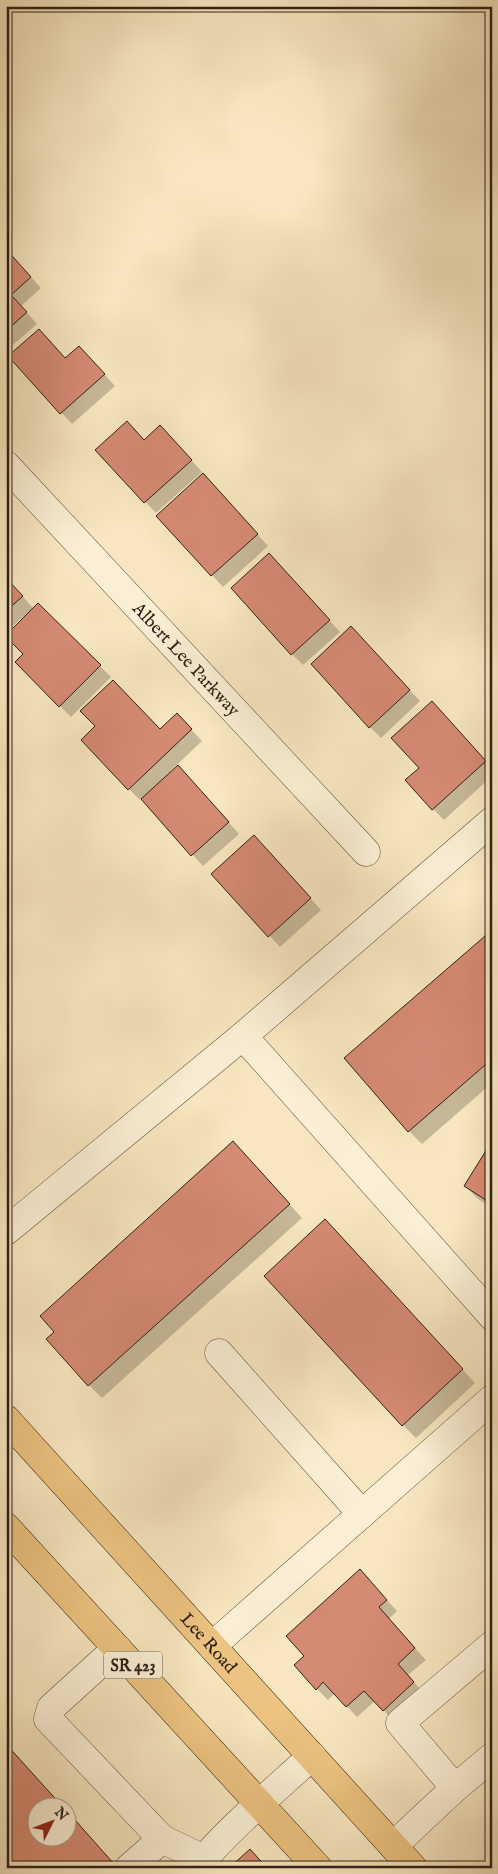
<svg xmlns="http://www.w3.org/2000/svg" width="498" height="1874" viewBox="0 0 498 1874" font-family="'IM FELL English',serif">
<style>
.shadow{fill:#0003}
.building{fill:#d58a72;stroke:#2e2118}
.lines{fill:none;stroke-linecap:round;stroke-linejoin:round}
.minor-casing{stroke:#605242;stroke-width:29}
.major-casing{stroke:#2e2118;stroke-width:29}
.minor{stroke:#faefd5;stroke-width:28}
.major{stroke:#ecc380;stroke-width:28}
.labels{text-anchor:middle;stroke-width:4;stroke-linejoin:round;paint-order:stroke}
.shield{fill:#faefd5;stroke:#6b5f51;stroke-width:1}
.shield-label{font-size:16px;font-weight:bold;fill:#2e2118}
.street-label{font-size:18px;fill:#2e2118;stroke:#faefd5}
</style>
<rect width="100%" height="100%" fill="#f7e6bf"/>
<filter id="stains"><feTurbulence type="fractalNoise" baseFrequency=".004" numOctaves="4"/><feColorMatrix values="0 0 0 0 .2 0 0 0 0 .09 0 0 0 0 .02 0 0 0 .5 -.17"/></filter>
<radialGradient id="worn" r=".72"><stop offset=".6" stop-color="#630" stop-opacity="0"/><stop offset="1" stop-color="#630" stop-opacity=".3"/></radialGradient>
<g class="shadow">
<polygon points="6,250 41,288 21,306 37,324 7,350"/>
<polygon points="10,357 66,360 90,358 115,386 72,424"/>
<polygon points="171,438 202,472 156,513 97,450"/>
<polygon points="214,486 268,546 223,587 158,516"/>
<polygon points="280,566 340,632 303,665 292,654"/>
<polygon points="6,578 34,609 38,605 111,677 71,717 16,662 25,654 26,617 24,616 6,632"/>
<polygon points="362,639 420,701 381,738 370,727"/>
<polygon points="443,714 492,768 492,776 444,820 433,809 420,768"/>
<polygon points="188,726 202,741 163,778 165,780 189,778 239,834 203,866 141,798 140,800 129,789 160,731"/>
<polygon points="254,836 321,910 280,947 213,874"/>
<polygon points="492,931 492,1083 422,1144 409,1131"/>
<polygon points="233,1143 302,1218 102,1398 89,1385"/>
<polygon points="492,1143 492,1208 478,1199 465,1186"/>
<polygon points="338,1234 475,1383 416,1438 403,1425"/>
<polygon points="370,1582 397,1611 389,1619 426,1660 408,1675 424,1694 394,1721 375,1701 357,1717 335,1693 328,1700 317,1689"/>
<polygon points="6,1745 62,1806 38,1806 38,1836 68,1836 68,1813 117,1868 6,1868"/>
</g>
<g class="building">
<polygon points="6,249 31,277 11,295 27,312 6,331"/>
<polygon points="39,329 65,358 79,346 105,374 60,414 8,356"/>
<polygon points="127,421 144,440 160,425 192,460 144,503 95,450"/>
<polygon points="203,473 258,534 211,576 156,516"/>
<polygon points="269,553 330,620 291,655 231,588"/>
<polygon points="6,578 23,596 6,611"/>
<polygon points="38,603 101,665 59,707 15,662 23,654 6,637 6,635"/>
<polygon points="351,626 410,690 369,728 311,664"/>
<polygon points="113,680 160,729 177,713 192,729 128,790 81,740 95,726 80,711"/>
<polygon points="432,701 486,761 432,810 405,780 419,768 391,738"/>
<polygon points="178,765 229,822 191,856 141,799"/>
<polygon points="254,835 311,898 268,937 211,874"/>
<polygon points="492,930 492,1059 408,1132 344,1058"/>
<polygon points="233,1141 290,1204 88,1386 46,1339 54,1332 40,1316"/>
<polygon points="492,1141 492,1204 464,1186"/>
<polygon points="325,1219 463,1369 402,1426 264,1276"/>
<polygon points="360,1569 387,1600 379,1607 415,1648 398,1664 414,1682 383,1711 364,1691 346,1707 323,1682 316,1690 294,1665 304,1656 286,1636"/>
<polygon points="6,1744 62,1806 38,1806 38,1836 68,1836 68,1812 114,1864 110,1868 6,1868"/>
<polygon points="250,1849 267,1868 229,1868"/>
</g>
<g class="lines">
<defs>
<g id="minor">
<path id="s1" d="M6 465 366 852"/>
<polyline points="243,1036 492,1316"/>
<polyline points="6,1231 243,1036 492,821"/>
<polyline points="219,1353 362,1514"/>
<polyline points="212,1646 492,1399"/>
<polyline points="117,1648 51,1708 48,1719 162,1839 204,1859"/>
<polyline points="455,1788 492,1757"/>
<polyline points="393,1846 455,1788 400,1723 492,1645"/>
<polyline points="129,1868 162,1839"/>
<path d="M196 1868C230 1827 273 1792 312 1756"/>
</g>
<g id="major">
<path id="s2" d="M6 1419 413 1868"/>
<polyline points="6,1527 318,1868"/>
</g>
</defs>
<use href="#minor" class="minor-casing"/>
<use href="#major" class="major-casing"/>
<use href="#minor" class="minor"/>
<use href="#major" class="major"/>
</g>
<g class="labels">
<rect class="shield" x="104" y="1651.5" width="58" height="27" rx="4"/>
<g class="shield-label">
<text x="133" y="1671">SR 423</text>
</g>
<g class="street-label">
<text dy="6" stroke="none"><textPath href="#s1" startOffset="265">Albert Lee Parkway</textPath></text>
<text dy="6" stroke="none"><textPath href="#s2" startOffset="302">Lee Road</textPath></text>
</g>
</g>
<rect width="498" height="1874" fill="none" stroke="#f7e6bf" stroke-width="25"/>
<rect x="8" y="8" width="483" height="1859" fill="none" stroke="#2e2118" stroke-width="2.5"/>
<rect x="12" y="12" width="473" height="1849" fill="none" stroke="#2e2118"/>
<g transform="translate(52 1822) rotate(48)"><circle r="24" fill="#faefd5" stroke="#a89d89"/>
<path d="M0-4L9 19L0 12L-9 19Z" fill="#8f2418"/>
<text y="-8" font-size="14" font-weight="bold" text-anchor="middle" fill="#2e2118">N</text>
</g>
<rect width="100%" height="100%" filter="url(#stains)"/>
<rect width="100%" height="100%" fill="url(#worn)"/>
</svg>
